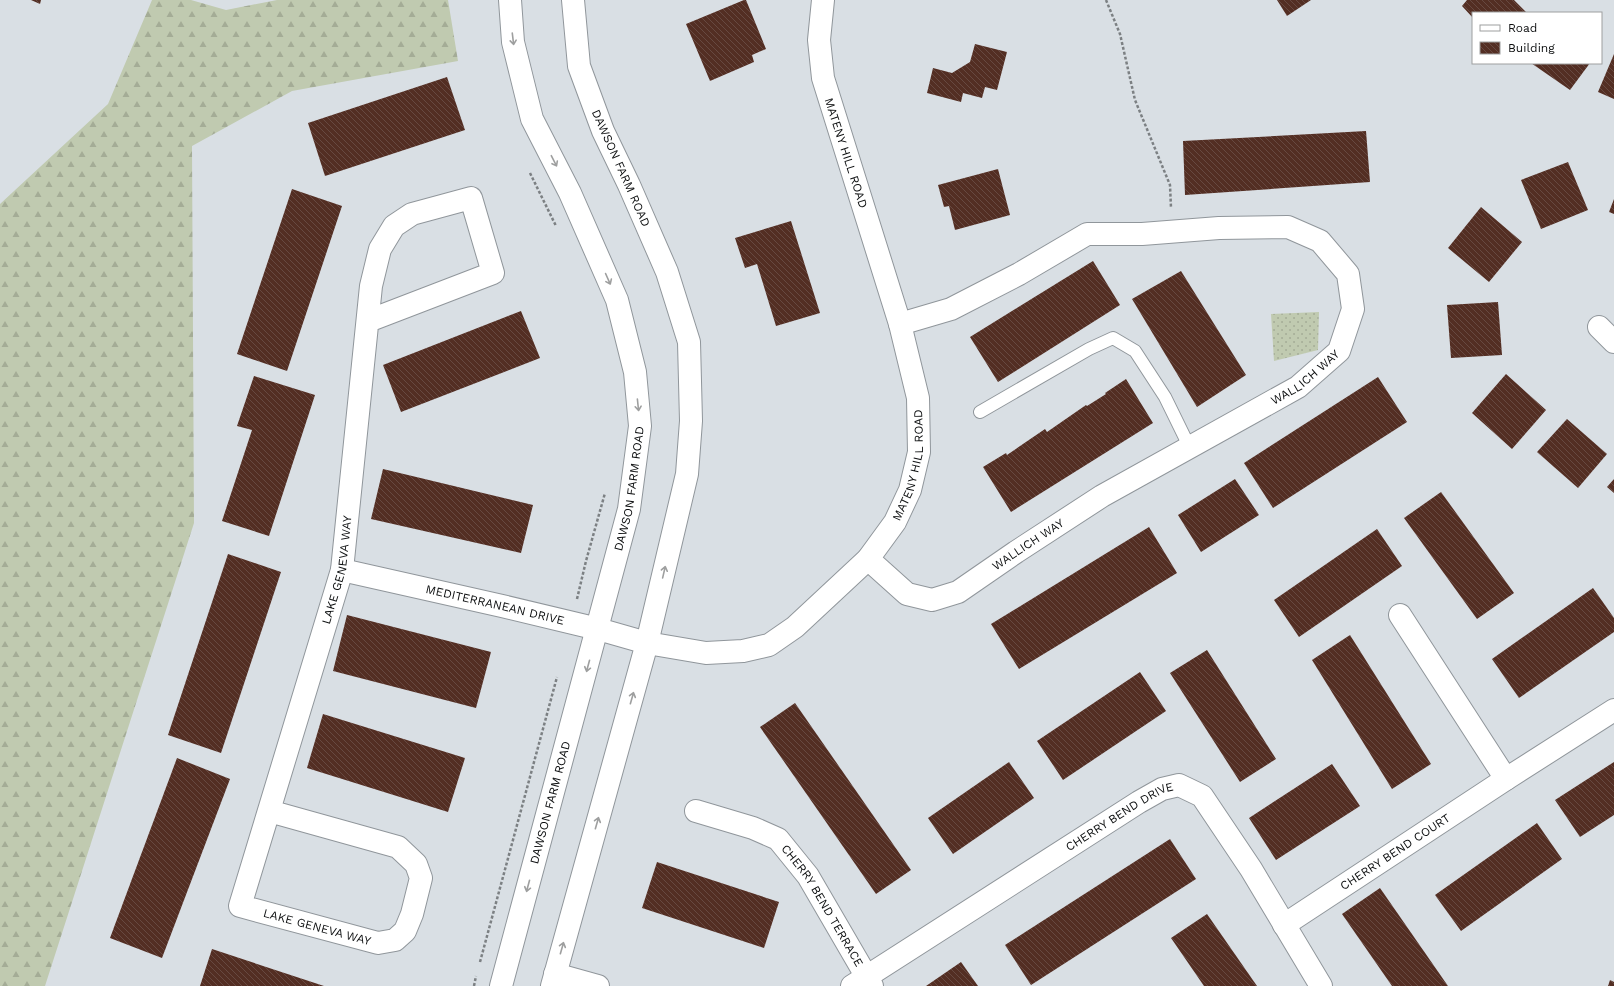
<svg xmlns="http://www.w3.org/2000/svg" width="1614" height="986" viewBox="0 0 1614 986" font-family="'Work Sans',sans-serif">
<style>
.forest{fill:url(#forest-firs)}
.park{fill:url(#park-dots)}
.building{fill:url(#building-back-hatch)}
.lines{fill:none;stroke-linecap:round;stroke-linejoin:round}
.lane-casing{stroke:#90969b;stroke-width:14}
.street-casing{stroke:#90969b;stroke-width:24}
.secondary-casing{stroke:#90969b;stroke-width:24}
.path{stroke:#7c8083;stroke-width:2.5;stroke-dasharray:3 2;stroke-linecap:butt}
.lane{stroke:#fff;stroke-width:12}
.street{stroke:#fff;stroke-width:22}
.secondary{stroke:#fff;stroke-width:22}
.oneway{stroke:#9e9f9f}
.labels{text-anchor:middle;stroke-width:4;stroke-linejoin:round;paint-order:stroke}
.street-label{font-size:12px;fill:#0c0e0f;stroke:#fff}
</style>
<defs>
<pattern id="forest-firs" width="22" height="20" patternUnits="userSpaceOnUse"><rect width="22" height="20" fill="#c0cab0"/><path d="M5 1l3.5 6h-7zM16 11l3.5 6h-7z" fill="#a4ac96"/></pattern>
<pattern id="park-dots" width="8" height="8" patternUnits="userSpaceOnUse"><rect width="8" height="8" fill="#c0cab0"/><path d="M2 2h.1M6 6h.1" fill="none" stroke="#a4ac96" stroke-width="1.8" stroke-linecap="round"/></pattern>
<pattern id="building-back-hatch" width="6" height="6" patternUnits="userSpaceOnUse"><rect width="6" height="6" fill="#532e23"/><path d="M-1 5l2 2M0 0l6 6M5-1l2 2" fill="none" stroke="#674941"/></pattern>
</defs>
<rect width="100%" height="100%" fill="#d9dfe4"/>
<polygon class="forest" points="152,0 191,0 226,10 277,0 448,0 458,61 292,91 192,146 194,523 45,986 0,986 0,204 108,104"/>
<polygon class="park" points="1319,312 1318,350 1274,361 1271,314"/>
<g class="building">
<polygon points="31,0 41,0 40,4"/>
<polygon points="744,0 746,0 766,49 752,55 754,62 710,81 686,24"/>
<polygon points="1277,0 1311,0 1287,16"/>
<polygon points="1467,0 1514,0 1527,13 1473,13 1473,18 1462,6"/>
<polygon points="975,44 1007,52 997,90 985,87 982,98 963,93 961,102 927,93 933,68 952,73 970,62"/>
<polygon points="1614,54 1614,99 1598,92"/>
<polygon points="1531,63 1590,63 1570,90"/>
<polygon points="447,77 465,130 325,176 308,123"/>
<polygon points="1366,131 1370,182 1185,195 1183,141"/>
<polygon points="1568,162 1588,210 1541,229 1521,180"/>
<polygon points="998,169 1010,215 955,230 949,206 944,207 938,185"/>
<polygon points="292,189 342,206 287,371 237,354"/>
<polygon points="1614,199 1614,214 1609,212"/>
<polygon points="1481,207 1522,242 1489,282 1448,248"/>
<polygon points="791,221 820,313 776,326 757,264 745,268 735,238"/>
<polygon points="1093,261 1120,305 998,382 970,337"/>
<polygon points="1181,271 1246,375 1197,407 1132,299"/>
<polygon points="1498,302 1502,355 1451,358 1447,305"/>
<polygon points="521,311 540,358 401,412 383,365"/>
<polygon points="1506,374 1546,410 1512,449 1472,413"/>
<polygon points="254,376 315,395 269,536 222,521 252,430 237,426"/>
<polygon points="1378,377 1407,422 1273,508 1244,463"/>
<polygon points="1126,379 1153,423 1011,512 983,467 1006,453 1007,455 1045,429 1047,432 1086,405 1087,406 1106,394 1105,393"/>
<polygon points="1567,419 1607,454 1578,488 1537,452"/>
<polygon points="383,469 533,505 521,553 371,519"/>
<polygon points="1235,479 1259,515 1201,552 1178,515"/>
<polygon points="1614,479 1614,493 1607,487"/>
<polygon points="1441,492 1514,593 1477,619 1404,518"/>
<polygon points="1149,527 1177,573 1019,669 991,624"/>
<polygon points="1377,529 1402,566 1299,637 1274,600"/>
<polygon points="228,554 281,572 221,753 168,735"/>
<polygon points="1593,588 1614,618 1614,632 1519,698 1492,659"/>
<polygon points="347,615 491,652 476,708 333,671"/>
<polygon points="1350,635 1431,764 1392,789 1312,660"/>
<polygon points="1207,650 1276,759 1240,782 1170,673"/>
<polygon points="1140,672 1166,711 1063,780 1037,741"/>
<polygon points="795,703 911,870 876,894 760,727"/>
<polygon points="323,714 465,758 448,812 307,768"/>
<polygon points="177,758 230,779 162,958 110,938"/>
<polygon points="1009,762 1034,798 953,854 928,818"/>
<polygon points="1614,762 1614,815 1580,837 1555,800"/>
<polygon points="1332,764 1360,806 1276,860 1249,818"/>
<polygon points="1537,823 1562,859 1461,931 1435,895"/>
<polygon points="1170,839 1196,879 1031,985 1005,945"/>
<polygon points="657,862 779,902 764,948 642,908"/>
<polygon points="1380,888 1448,986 1392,986 1342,914"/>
<polygon points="1207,914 1257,986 1204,986 1171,938"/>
<polygon points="212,949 324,986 200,986"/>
<polygon points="961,962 978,986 926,986"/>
<polygon points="1610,980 1614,982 1614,986 1608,986"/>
</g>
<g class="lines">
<defs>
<polyline id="lane" points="980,412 1089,349 1113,338 1135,351 1165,397 1190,448"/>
<g id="street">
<polyline points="1599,327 1614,342"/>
<path id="s1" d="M868 559 907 594 932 600 958 592 1016 552 1102 496 1298 387 1339 351 1353 309 1348 274 1320 241 1288 227 1219 228 1142 234H1087L1019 274 951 309 900 324"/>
<path id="s2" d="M342 570 502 606 598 629 647 643 706 653 743 651 769 645 795 627 868 559 895 522 910 490 919 452 918 398 900 324 823 78 819 40 823 0"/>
<polyline points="1400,615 1506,779"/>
<path id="s3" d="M269 811 398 847 416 864 421 878 412 914 405 931 395 940 378 943 240 906 342 570 371 286 380 249 394 226 412 214 471 198 493 273 368 321"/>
<path id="s4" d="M696 811 753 828 778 839 808 876 872 986"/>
<path id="s5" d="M1284 925 1506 779 1614 710"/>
<polyline points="555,974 598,986"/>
<path id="s6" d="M852 986 1139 802 1162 789 1179 785 1202 796 1251 869 1321 986"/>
</g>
<g id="secondary">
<path id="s7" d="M501 986 629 509 640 426 635 372 617 300 570 193 532 119 513 42 510 0"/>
<polyline points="552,986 647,643 687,474 691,421 689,342 667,272 629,185 603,131 579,66 573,0"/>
</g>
</defs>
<use href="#lane" class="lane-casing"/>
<use href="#street" class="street-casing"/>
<use href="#secondary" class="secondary-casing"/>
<g class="path">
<polyline points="1106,0 1120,34 1135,100 1170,185 1171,208"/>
<polyline points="530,173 556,226"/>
<polyline points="577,599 586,561 605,493"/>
<polyline points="480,962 557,677"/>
<polyline points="474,986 476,976"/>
</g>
<use href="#lane" class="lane"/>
<use href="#street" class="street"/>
<use href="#secondary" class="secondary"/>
</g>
<defs><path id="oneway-shaft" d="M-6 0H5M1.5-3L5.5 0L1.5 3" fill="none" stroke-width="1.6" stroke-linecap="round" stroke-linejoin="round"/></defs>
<g class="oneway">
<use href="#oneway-shaft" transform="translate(513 39) rotate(83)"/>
<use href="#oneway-shaft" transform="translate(554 161) rotate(63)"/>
<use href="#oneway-shaft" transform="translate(608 279) rotate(66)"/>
<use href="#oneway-shaft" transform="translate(638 405) rotate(84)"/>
<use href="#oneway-shaft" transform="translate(664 572) rotate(-77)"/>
<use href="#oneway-shaft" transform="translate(588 666) rotate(105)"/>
<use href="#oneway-shaft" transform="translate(632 698) rotate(-74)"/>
<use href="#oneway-shaft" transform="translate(597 823) rotate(-74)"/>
<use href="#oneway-shaft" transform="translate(528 886) rotate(105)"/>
<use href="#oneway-shaft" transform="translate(562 948) rotate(-74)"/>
</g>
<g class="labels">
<g class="street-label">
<text transform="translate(846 153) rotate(72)" y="4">MATENY HILL ROAD</text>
<text transform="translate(621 168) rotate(66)" y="4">DAWSON FARM ROAD</text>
<text dy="4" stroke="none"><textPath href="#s1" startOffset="514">WALLICH WAY</textPath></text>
<text dy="4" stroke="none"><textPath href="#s2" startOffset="674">MATENY HILL ROAD</textPath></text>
<text dy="4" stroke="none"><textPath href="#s7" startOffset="514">DAWSON FARM ROAD</textPath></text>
<text dy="4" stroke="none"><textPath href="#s1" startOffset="190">WALLICH WAY</textPath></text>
<text dy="4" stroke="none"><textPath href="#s3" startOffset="753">LAKE GENEVA WAY</textPath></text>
<text dy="4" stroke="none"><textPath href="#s2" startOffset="157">MEDITERRANEAN DRIVE</textPath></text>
<text dy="4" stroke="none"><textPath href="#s7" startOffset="190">DAWSON FARM ROAD</textPath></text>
<text dy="4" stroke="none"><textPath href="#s6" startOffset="317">CHERRY BEND DRIVE</textPath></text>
<text dy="4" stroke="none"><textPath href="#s5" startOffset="133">CHERRY BEND COURT</textPath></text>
<text dy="4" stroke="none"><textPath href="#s4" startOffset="167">CHERRY BEND TERRACE</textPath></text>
<text transform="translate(317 927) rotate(15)" y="4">LAKE GENEVA WAY</text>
</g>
</g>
<rect x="1472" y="12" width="130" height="52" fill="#ffffff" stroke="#9e9f9f"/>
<rect x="1480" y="25" width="20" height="6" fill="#ffffff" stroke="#9e9f9f"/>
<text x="1508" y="32" font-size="12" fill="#0c0e0f">Road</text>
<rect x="1480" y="42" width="20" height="12" fill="url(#building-back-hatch)" stroke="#9e9f9f"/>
<text x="1508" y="52" font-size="12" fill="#0c0e0f">Building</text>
</svg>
